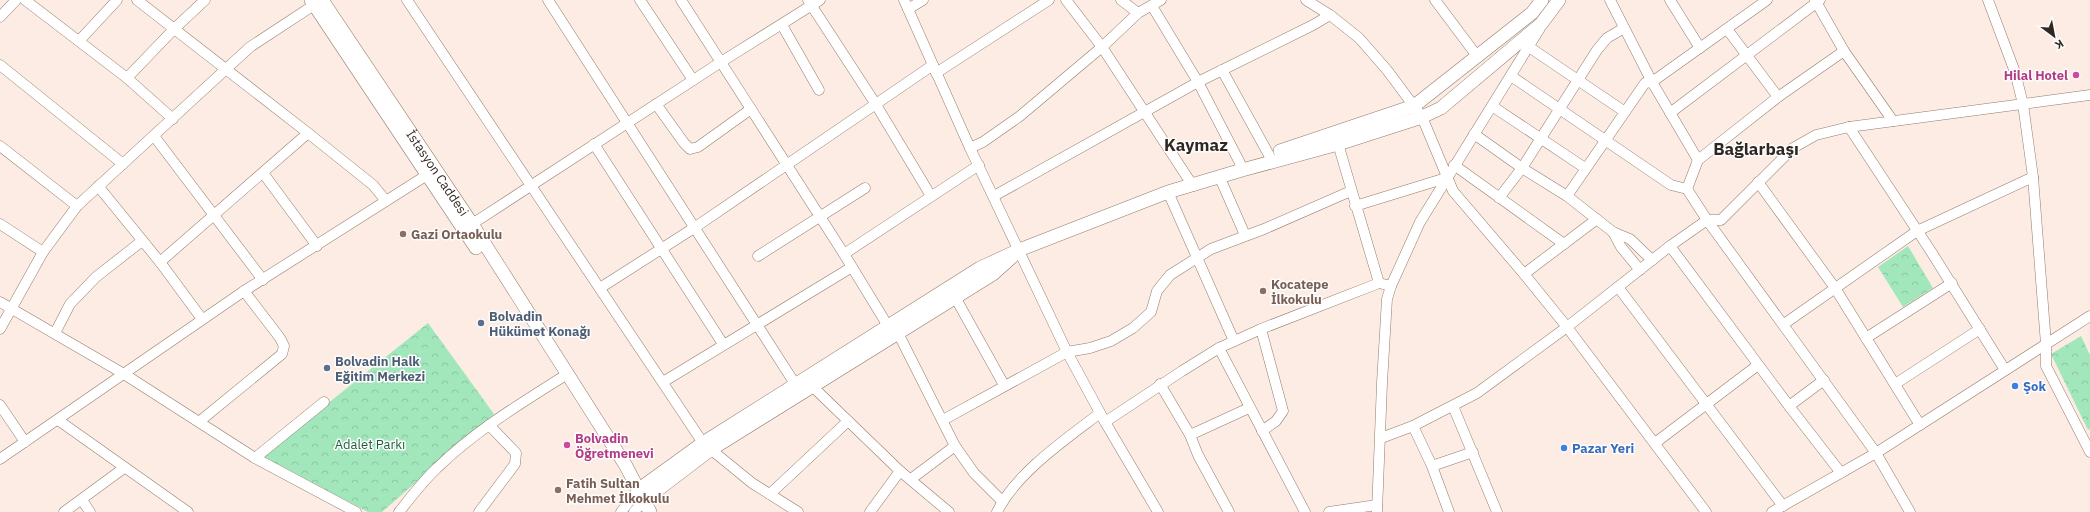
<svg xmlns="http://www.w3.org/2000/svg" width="2090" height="512" viewBox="0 0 2090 512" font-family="'IBM Plex Sans',sans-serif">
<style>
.forest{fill:url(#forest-crowns)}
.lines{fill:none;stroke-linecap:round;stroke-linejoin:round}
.minor-casing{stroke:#937b6c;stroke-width:11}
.major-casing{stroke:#937b6c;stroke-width:14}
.minor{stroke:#fff;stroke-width:10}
.major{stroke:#fff;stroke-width:13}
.hotel-dot{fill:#d1479c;stroke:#fdfdfd;stroke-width:1.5}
.education-dot{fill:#8d6e63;stroke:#fdfdfd;stroke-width:1.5}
.service-dot{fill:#5c6f8a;stroke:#fdfdfd;stroke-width:1.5}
.shop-dot{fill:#3f7fe0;stroke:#fdfdfd;stroke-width:1.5}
.labels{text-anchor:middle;stroke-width:3;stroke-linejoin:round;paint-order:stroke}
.hotel-label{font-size:13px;font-weight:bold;fill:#b23c85;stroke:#fdfdfd;text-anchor:end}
.street-label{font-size:13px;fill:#312721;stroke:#fdfdfd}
.education-label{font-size:13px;font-weight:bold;fill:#785e54;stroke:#fdfdfd;text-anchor:start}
.service-label{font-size:13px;font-weight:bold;fill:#4e5e75;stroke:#fdfdfd;text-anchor:start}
.shop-label{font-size:13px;font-weight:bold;fill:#366cbe;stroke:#fdfdfd;text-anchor:start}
.park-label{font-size:13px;fill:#1c5f3c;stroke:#fdfdfd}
.district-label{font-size:17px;font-weight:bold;fill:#312721;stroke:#fdfdfd}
</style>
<defs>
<pattern id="forest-crowns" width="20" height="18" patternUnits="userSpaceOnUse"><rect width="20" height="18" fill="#a2e7bb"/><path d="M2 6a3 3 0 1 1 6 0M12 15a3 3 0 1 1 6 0" fill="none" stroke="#8cc6a0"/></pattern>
</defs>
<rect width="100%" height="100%" fill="#fdece3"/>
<g class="forest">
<polygon points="1908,246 1933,288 1903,307 1878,267"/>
<polygon points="428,323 494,414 382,512 368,512 261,457"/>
<polygon points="2081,336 2090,355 2090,429 2088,430 2051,354"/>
</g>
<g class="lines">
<defs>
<g id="minor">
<polyline points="25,0 127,78 173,119"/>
<polyline points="137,0 308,133 373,185 386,201"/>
<polyline points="407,0 703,443 752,483 798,512"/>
<polyline points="548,0 799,390"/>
<polyline points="640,0 693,80"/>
<polyline points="681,0 844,254 888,326 898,333 955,446 974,473 1002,501"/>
<polyline points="808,0 875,103 931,196"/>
<polyline points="904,0 970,148 1067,352 1105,422 1158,512"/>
<polyline points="1066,0 1102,47 1193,186"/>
<polyline points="1121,0 1138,13"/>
<polyline points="1306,0 1330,15 1359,38 1387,70 1422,117 1453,191 1524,274 1567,327 1706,512"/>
<polyline points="1435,0 1477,56"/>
<polyline points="1610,0 1652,82 1698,160"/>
<polyline points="1670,0 1700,48"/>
<polyline points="1815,0 1844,51 1893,121"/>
<polyline points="1988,0 2015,72 2023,104 2033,177 2046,344 2046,366 2090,452"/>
<polyline points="1152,6 1198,82 1240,163"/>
<polyline points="908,9 923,0"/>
<polyline points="0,17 16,0"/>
<polyline points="782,25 819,90"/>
<polyline points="1727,29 1778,97"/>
<polyline points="79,41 117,0"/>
<polyline points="1529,47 1625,112"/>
<polyline points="0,65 123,164"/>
<polyline points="1222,70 1269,155"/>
<polyline points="936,73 1049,0"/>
<polyline points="1511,76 1671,185 1687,189 1707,220 1876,453 1910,512"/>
<polyline points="127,78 174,29 205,0"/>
<polyline points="656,104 684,143 690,149 698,147 751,109"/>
<polyline points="1492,106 1585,168"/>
<polyline points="1670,113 1820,0"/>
<polyline points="1849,127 1932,253 2005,370"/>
<polyline points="1474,134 1522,168 1567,196 1613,232 1630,239 1652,260"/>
<polyline points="154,136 263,280"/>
<polyline points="1336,137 1379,283"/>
<polyline points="594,144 723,344"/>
<polyline points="0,146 77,206"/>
<polyline points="970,148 983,142 1020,116 1102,47 1138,13 1161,0"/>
<polyline points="1454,165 1564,244"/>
<polyline points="263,173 317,246"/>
<polyline points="1220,178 1245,235"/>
<polyline points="1758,182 1835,288 1920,425"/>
<polyline points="98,186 160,262 202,319"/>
<polyline points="1687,189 1698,160 1778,97 1844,51"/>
<polyline points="1168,192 1234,341"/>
<polyline points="994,196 1198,82 1313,25 1330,15"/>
<polyline points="1567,196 1645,83 1652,82 1767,0"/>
<polyline points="1499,198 1522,168 1597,50 1607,38 1624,28"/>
<polyline points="1355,206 1446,178"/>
<polyline points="0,224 43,252"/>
<polyline points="466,228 721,62 820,0"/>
<polyline points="1613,232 1621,247 1640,270"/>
<polyline points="1670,246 1789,406 1841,473"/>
<polyline points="844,254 979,165"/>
<polyline points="758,256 865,188"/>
<polyline points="160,262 308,133"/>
<polyline points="1524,274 1597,219"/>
<polyline points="1618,287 1783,506"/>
<polyline points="600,288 694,228 933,65"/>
<polyline points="955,297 1004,385"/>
<polyline points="0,302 124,374 255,458 356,512"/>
<polyline points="1784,324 1917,231 2033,177"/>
<polyline points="0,329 43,252 77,206 250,47 320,1"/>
<polyline points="1261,329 1283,411 1276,421 1262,431"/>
<polyline points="55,333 70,304 96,277 142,241"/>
<polyline points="1866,338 1952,283"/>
<polyline points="1219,348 1305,512"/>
<polyline points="663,382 852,267"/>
<polyline points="1160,384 1190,435 1198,455 1229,512"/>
<polyline points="1895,384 1980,329"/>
<polyline points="813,387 900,471 949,512"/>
<polyline points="0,405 25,442"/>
<polyline points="1453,406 1497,512"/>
<polyline points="1789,406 1824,380"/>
<polyline points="58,420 188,512"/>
<polyline points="943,420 1067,352 1090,348 1111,341 1133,328 1151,312 1157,291 1170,275 1211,249 1264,229 1351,191"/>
<polyline points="200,421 282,354 284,346 280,338 244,291"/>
<polyline points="1105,422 1182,371 1219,348 1261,329 1379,283 1391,286"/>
<polyline points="1413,426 1432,466 1449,512"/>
<polyline points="1190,435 1249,408"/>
<polyline points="1381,438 1413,426 1477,393 1567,327 1670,246 1707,220 1721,220 1793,148 1816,135 1849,127 2090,95"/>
<polyline points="1655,443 1758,365"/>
<polyline points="255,458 324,402"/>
<polyline points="0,459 244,291 427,175"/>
<polyline points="1432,466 1473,452"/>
<polyline points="911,479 955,446"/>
<polyline points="770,494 848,421"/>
<polyline points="82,500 90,512"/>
<polyline points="64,512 124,468"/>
<path d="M399 512C411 497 423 481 437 468 474 432 518 405 561 378"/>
<polyline points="479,512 515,464 516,453 489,425"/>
<polyline points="621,512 638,490"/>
<polyline points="634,512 643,501"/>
<polyline points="870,512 900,471"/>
<path d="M997 512C1016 473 1066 439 1100 413"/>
<polyline points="1329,512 1377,505"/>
<polyline points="1377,512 1382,383 1387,299 1391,286 1420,222 1540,28"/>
<polyline points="1772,512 1876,453 2090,316"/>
</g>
<g id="major">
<polyline points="311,0 476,248"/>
<path id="s1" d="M322 0 472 224 626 466 650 512"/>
<polyline points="1280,151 1414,106 1532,13 1542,0"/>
<polyline points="638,490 703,443 980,268 1019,250 1168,192 1242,170 1338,144 1422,117 1441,108 1541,24 1559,0"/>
<polyline points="643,501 710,450 993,274 1012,257"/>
</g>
</defs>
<use href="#minor" class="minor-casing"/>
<use href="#major" class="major-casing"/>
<use href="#minor" class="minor"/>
<use href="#major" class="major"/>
</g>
<g class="hotel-dot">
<circle cx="2076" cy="75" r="4"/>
<circle cx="567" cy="445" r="4"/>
</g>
<g class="education-dot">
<circle cx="403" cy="234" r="4"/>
<circle cx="1263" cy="291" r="4"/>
<circle cx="558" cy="490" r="4"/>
</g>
<g class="service-dot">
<circle cx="481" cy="323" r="4"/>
<circle cx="327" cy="368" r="4"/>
</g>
<g class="shop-dot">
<circle cx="2015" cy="386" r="4"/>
<circle cx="1564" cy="448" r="4"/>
</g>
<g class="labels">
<g class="hotel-label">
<text x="2068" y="80">Hilal Hotel</text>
<text x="575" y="443" text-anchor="start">Bolvadin<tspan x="575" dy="15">Öğretmenevi</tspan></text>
</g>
<g class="street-label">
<text dy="5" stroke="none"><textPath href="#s1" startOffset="208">İstasyon Caddesi</textPath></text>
</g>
<g class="education-label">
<text x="411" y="239">Gazi Ortaokulu</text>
<text x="1271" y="289">Kocatepe<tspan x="1271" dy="15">İlkokulu</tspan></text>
<text x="566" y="488">Fatih Sultan<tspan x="566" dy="15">Mehmet İlkokulu</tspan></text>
</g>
<g class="service-label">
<text x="489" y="321">Bolvadin<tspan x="489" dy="15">Hükümet Konağı</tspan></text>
<text x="335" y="366">Bolvadin Halk<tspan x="335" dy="15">Eğitim Merkezi</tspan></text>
</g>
<g class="shop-label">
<text x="2023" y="391">Şok</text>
<text x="1572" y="453">Pazar Yeri</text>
</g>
<g class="park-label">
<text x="370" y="449">Adalet Parkı</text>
</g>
<g class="district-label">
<text x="1196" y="151">Kaymaz</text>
<text x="1756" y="155">Bağlarbaşı</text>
</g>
</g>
<g transform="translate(2054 36) rotate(148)" stroke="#fdfdfd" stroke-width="3" paint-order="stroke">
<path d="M0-3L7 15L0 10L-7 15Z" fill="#312721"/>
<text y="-6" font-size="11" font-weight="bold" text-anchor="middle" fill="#312721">K</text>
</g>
</svg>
